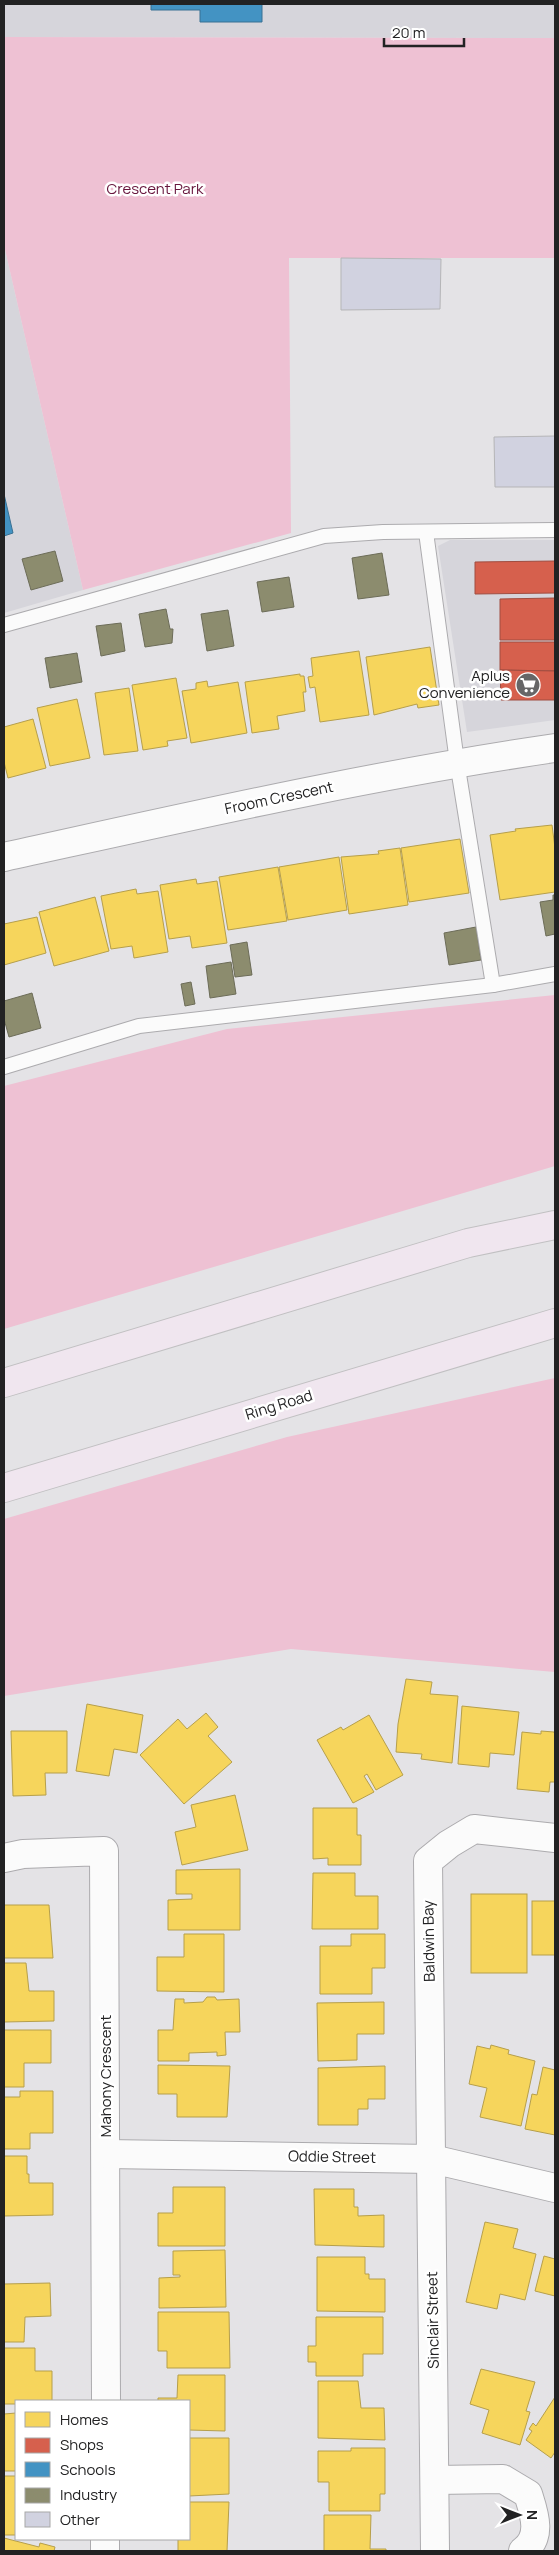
<svg xmlns="http://www.w3.org/2000/svg" width="559" height="2555" viewBox="0 0 559 2555" font-family="Manrope,sans-serif">
<style>
.built{fill:#d6d5db}
.green{fill:#eec1d3}
.homes{fill:#f6d55c;stroke:#b69f4b}
.shops{fill:#d6604d;stroke:#a04d40}
.schools{fill:#4393c3;stroke:#397193}
.industry{fill:#8c8c6e;stroke:#6c6c58}
.building{fill:#d1d2e0;stroke:#b5b5b7}
.lines{fill:none;stroke-linecap:round;stroke-linejoin:round}
.lane-casing{stroke:#acabae;stroke-width:16}
.street-casing{stroke:#acabae;stroke-width:30}
.highway-casing{stroke:#c1c0c2;stroke-width:30}
.lane{stroke:#fbfbfb;stroke-width:14}
.street{stroke:#fbfbfb;stroke-width:28}
.highway{stroke:#f0e6ef;stroke-width:28}
.labels{text-anchor:middle;stroke-width:5;stroke-linejoin:round;paint-order:stroke}
.park-label{font-size:15px;fill:#67153d;stroke:#fff}
.poi-label{font-size:15px;fill:#222223;stroke:#fff;text-anchor:end}
.street-label{font-size:15px;fill:#222223;stroke:#fff}
</style>
<rect width="100%" height="100%" fill="#e4e3e6"/>
<g class="built">
<polygon points="4,4 555,4 555,38 4,37"/>
<polygon points="4,245 83,590 4,613"/>
<polygon points="450,540 555,540 555,720 467,732 438,546"/>
</g>
<g class="green">
<polygon points="4,37 555,38 555,258 289,258 291,533 83,590 4,245"/>
<polygon points="555,995 555,1166 4,1329 4,1086 227,1029"/>
<polygon points="555,1378 555,1672 291,1649 4,1696 4,1519 287,1437"/>
</g>
<g class="homes">
<polygon points="430,647 439,705 418,708 417,704 374,715 366,657"/>
<polygon points="359,651 369,715 320,722 315,687 310,688 308,677 313,676 311,658"/>
<polygon points="300,674 300,676 304,676 306,692 303,692 305,711 277,716 279,729 252,733 245,682"/>
<polygon points="176,678 187,738 167,741 168,746 143,750 132,685"/>
<polygon points="207,681 208,687 238,682 247,733 191,743 182,691 196,689 196,683"/>
<polygon points="129,688 138,751 104,755 95,693"/>
<polygon points="77,699 90,758 50,766 37,708"/>
<polygon points="33,719 46,768 8,778 4,762 4,727"/>
<polygon points="552,825 555,848 555,892 500,900 490,835 516,831 515,829"/>
<polygon points="460,839 469,893 409,902 401,848"/>
<polygon points="400,848 408,905 349,914 341,857 379,854 378,851"/>
<polygon points="339,857 347,910 288,920 279,867"/>
<polygon points="278,867 287,921 228,930 219,877"/>
<polygon points="196,879 197,884 217,881 227,943 192,948 190,936 169,939 160,885"/>
<polygon points="136,889 137,894 158,891 168,952 134,958 132,946 111,949 101,896"/>
<polygon points="95,897 109,951 54,966 39,912"/>
<polygon points="37,917 46,953 4,965 4,924"/>
<polygon points="406,1679 432,1682 430,1694 458,1696 452,1763 421,1759 422,1754 396,1752 398,1724"/>
<polygon points="87,1704 143,1715 137,1753 114,1749 109,1776 76,1771"/>
<polygon points="462,1706 519,1712 514,1755 490,1753 489,1767 458,1764"/>
<polygon points="206,1713 218,1727 208,1736 232,1762 184,1804 140,1755 178,1719 187,1729"/>
<polygon points="369,1715 403,1775 376,1790 367,1774 364,1776 374,1792 353,1803 317,1740 341,1727 343,1730"/>
<polygon points="11,1731 67,1731 67,1773 45,1773 46,1795 13,1796"/>
<polygon points="541,1731 554,1732 555,1735 555,1782 550,1782 549,1792 517,1789 522,1732 541,1734"/>
<polygon points="235,1795 248,1850 182,1865 175,1832 196,1827 191,1805"/>
<polygon points="313,1808 357,1808 357,1835 361,1835 361,1865 328,1865 328,1858 313,1859"/>
<polygon points="240,1869 240,1930 168,1930 168,1900 192,1899 192,1894 176,1894 176,1870"/>
<polygon points="313,1873 355,1873 355,1896 378,1896 378,1929 312,1929"/>
<rect x="471" y="1894" width="56" height="79"/>
<rect x="532" y="1901" width="23" height="54"/>
<polygon points="4,1905 49,1905 53,1958 4,1958"/>
<polygon points="184,1934 224,1934 224,1992 157,1991 157,1957 184,1957"/>
<polygon points="351,1934 385,1934 385,1968 372,1968 372,1994 320,1994 320,1946 351,1946"/>
<polygon points="4,1963 26,1963 29,1991 54,1991 54,2021 4,2022"/>
<polygon points="207,1997 215,1997 217,2000 239,1999 240,2032 225,2032 226,2055 217,2056 217,2052 189,2053 189,2061 158,2061 158,2030 173,2030 175,1999 184,1999 184,2003 203,2002"/>
<polygon points="384,2002 384,2034 357,2034 357,2060 318,2061 317,2003"/>
<polygon points="4,2030 51,2030 51,2063 24,2063 24,2087 4,2087"/>
<polygon points="491,2045 509,2050 508,2054 535,2061 521,2126 480,2117 487,2088 469,2084 477,2046 490,2049"/>
<polygon points="158,2065 230,2066 227,2117 177,2117 177,2094 158,2094"/>
<polygon points="385,2066 385,2099 368,2099 368,2109 358,2109 358,2125 318,2125 318,2068"/>
<polygon points="543,2067 555,2070 555,2135 525,2129 532,2094 537,2095"/>
<polygon points="20,2091 53,2091 53,2133 30,2133 30,2149 4,2149 4,2097 20,2097"/>
<polygon points="4,2156 27,2156 27,2174 29,2174 29,2183 53,2183 53,2215 4,2216"/>
<polygon points="173,2187 225,2187 225,2246 158,2246 158,2213 173,2213"/>
<polygon points="314,2189 354,2189 354,2207 358,2207 358,2216 384,2215 384,2247 315,2245"/>
<polygon points="485,2222 518,2229 513,2248 536,2254 525,2300 500,2294 497,2309 466,2302"/>
<polygon points="225,2250 226,2307 159,2308 159,2278 180,2277 180,2275 173,2275 173,2251"/>
<polygon points="544,2256 555,2259 555,2296 535,2291"/>
<polygon points="317,2257 365,2257 365,2274 369,2274 369,2279 385,2279 385,2312 317,2311"/>
<polygon points="50,2283 51,2316 25,2317 24,2342 4,2342 4,2284"/>
<polygon points="158,2312 229,2312 230,2368 167,2368 167,2351 158,2351"/>
<polygon points="316,2317 383,2317 383,2354 363,2354 363,2376 316,2376 316,2362 308,2362 308,2346 316,2346"/>
<polygon points="4,2348 35,2348 35,2371 52,2371 52,2401 16,2401 16,2404 4,2404"/>
<polygon points="481,2369 535,2382 526,2411 530,2412 520,2445 482,2433 489,2410 470,2404"/>
<polygon points="178,2375 225,2375 225,2431 189,2430 189,2401 158,2401 158,2398 177,2398"/>
<polygon points="318,2381 358,2381 361,2408 384,2408 385,2440 318,2438"/>
<polygon points="555,2397 555,2452 551,2458 526,2440 532,2431 529,2429 533,2423 536,2426"/>
<polygon points="16,2413 16,2471 4,2471 4,2414"/>
<polygon points="189,2438 229,2438 229,2494 189,2496"/>
<polygon points="351,2448 385,2448 385,2494 380,2494 380,2511 329,2511 329,2482 318,2482 318,2451 351,2451"/>
<rect x="4" y="2476" width="12" height="59"/>
<polygon points="189,2502 229,2502 227,2551 178,2551 178,2539 189,2539"/>
<polygon points="324,2515 371,2515 370,2549 386,2549 386,2551 324,2551"/>
<polygon points="4,2538 39,2547 40,2543 55,2547 54,2551 4,2551"/>
</g>
<g class="shops">
<polygon points="555,561 555,593 475,594 475,562"/>
<polygon points="555,598 555,640 500,640 500,599"/>
<polygon points="500,642 555,642 555,671 500,670"/>
<polygon points="500,670 555,671 555,700 501,700"/>
</g>
<g class="schools">
<polygon points="151,4 262,4 262,22 200,22 200,10 151,10"/>
<polygon points="4,494 13,533 4,536"/>
</g>
<g class="industry">
<polygon points="55,551 63,581 31,590 22,559"/>
<polygon points="382,553 389,595 358,599 352,558"/>
<polygon points="289,577 294,607 262,612 257,582"/>
<polygon points="166,609 170,629 173,629 172,643 145,647 139,614"/>
<polygon points="228,610 234,646 207,651 201,614"/>
<polygon points="121,623 125,651 101,656 96,626"/>
<polygon points="77,653 82,682 50,688 45,658"/>
<polygon points="553,895 555,895 555,934 546,936 540,902 553,900"/>
<polygon points="476,927 481,960 449,965 444,933"/>
<polygon points="247,942 252,975 235,977 230,945"/>
<polygon points="231,962 236,994 210,998 206,966"/>
<polygon points="191,982 195,1004 185,1006 181,984"/>
<polygon points="32,993 41,1028 9,1037 4,1019 4,1001"/>
</g>
<g class="building">
<polygon points="341,258 441,259 440,309 341,310"/>
<polygon points="555,436 555,487 495,487 494,437"/>
</g>
<g class="lines">
<defs>
<g id="lane">
<polyline points="426,532 457,762 493,985"/>
<polyline points="4,625 324,536 383,532 555,530"/>
<polyline points="4,1067 139,1026 493,985 555,974"/>
</g>
<g id="street">
<path d="M4 857C187 817 370 775 555 748"/>
<polyline points="4,1858 23,1854 104,1851 106,2401"/>
<polyline points="106,2154 432,2159 555,2188"/>
<path d="M435 2480 503 2479 528 2494C534 2513 543 2537 523 2551"/>
<polyline points="105,2551 105,2539"/>
<polyline points="435,2551 428,1861 449,1844 474,1829 555,1838"/>
</g>
<g id="highway">
<polyline points="4,1383 468,1243 555,1225"/>
<polyline points="4,1488 555,1323"/>
</g>
</defs>
<use href="#lane" class="lane-casing"/>
<use href="#street" class="street-casing"/>
<use href="#highway" class="highway-casing"/>
<use href="#lane" class="lane"/>
<use href="#street" class="street"/>
<use href="#highway" class="highway"/>
</g>
<defs>
<symbol id="supermarket-disc" viewBox="-11 -11 22 22"><circle r="9.5" fill="#666667" stroke="#fff"/><path d="M-6-5.5h2.5l.6 2H6L4.5 2H-2.5L-4.4-4H-6ZM-1.5 3.2a1.3 1.3 0 1 0 .1 0ZM3 3.2a1.3 1.3 0 1 0 .1 0Z" fill="#fff"/></symbol>
</defs>
<g fill-rule="evenodd">
<use href="#supermarket-disc" x="514" y="671" width="28" height="28"/>
</g>
<g class="labels">
<g class="park-label">
<text x="155" y="194">Crescent Park</text>
</g>
<g class="poi-label">
<text x="510" y="681">Aplus<tspan x="510" dy="17">Convenience</tspan></text>
</g>
<g class="street-label">
<text transform="translate(279 798) rotate(-12)" y="5">Froom Crescent</text>
<text transform="translate(279 1405) rotate(-17)" y="5">Ring Road</text>
<text transform="translate(429 1941) rotate(-91)" y="5">Baldwin Bay</text>
<text transform="translate(106 2076) rotate(-90)" y="5">Mahony Crescent</text>
<text transform="translate(332 2157) rotate(1)" y="5">Oddie Street</text>
<text transform="translate(433 2320) rotate(-91)" y="5">Sinclair Street</text>
</g>
</g>
<rect width="559" height="2555" fill="none" stroke="#222223" stroke-width="10"/>
<rect x="15" y="2400" width="175" height="140" fill="#ffffff" stroke="#a7a7a7"/>
<rect x="25" y="2412" width="25" height="15" fill="#f6d55c" stroke="#a7a7a7"/>
<text x="60" y="2425" font-size="15" fill="#222223">Homes</text>
<rect x="25" y="2438" width="25" height="15" fill="#d6604d" stroke="#a7a7a7"/>
<text x="60" y="2450" font-size="15" fill="#222223">Shops</text>
<rect x="25" y="2462" width="25" height="15" fill="#4393c3" stroke="#a7a7a7"/>
<text x="60" y="2475" font-size="15" fill="#222223">Schools</text>
<rect x="25" y="2488" width="25" height="15" fill="#8c8c6e" stroke="#a7a7a7"/>
<text x="60" y="2500" font-size="15" fill="#222223">Industry</text>
<rect x="25" y="2512" width="25" height="15" fill="#d1d2e0" stroke="#a7a7a7"/>
<text x="60" y="2525" font-size="15" fill="#222223">Other</text>
<g transform="translate(519 2515) rotate(90)" stroke="#ffffff" stroke-width="4" paint-order="stroke">
<path d="M0-4L9 19L0 12L-9 19Z" fill="#222223"/>
<text y="-8" font-size="14" font-weight="bold" text-anchor="middle" fill="#222223">N</text>
</g>
<path d="M384 38v8h80v-8" fill="none" stroke="#222223" stroke-width="2.5"/>
<text x="392" y="38" font-size="15" fill="#222223" stroke="#ffffff" stroke-width="4" paint-order="stroke">20 m</text>
</svg>
